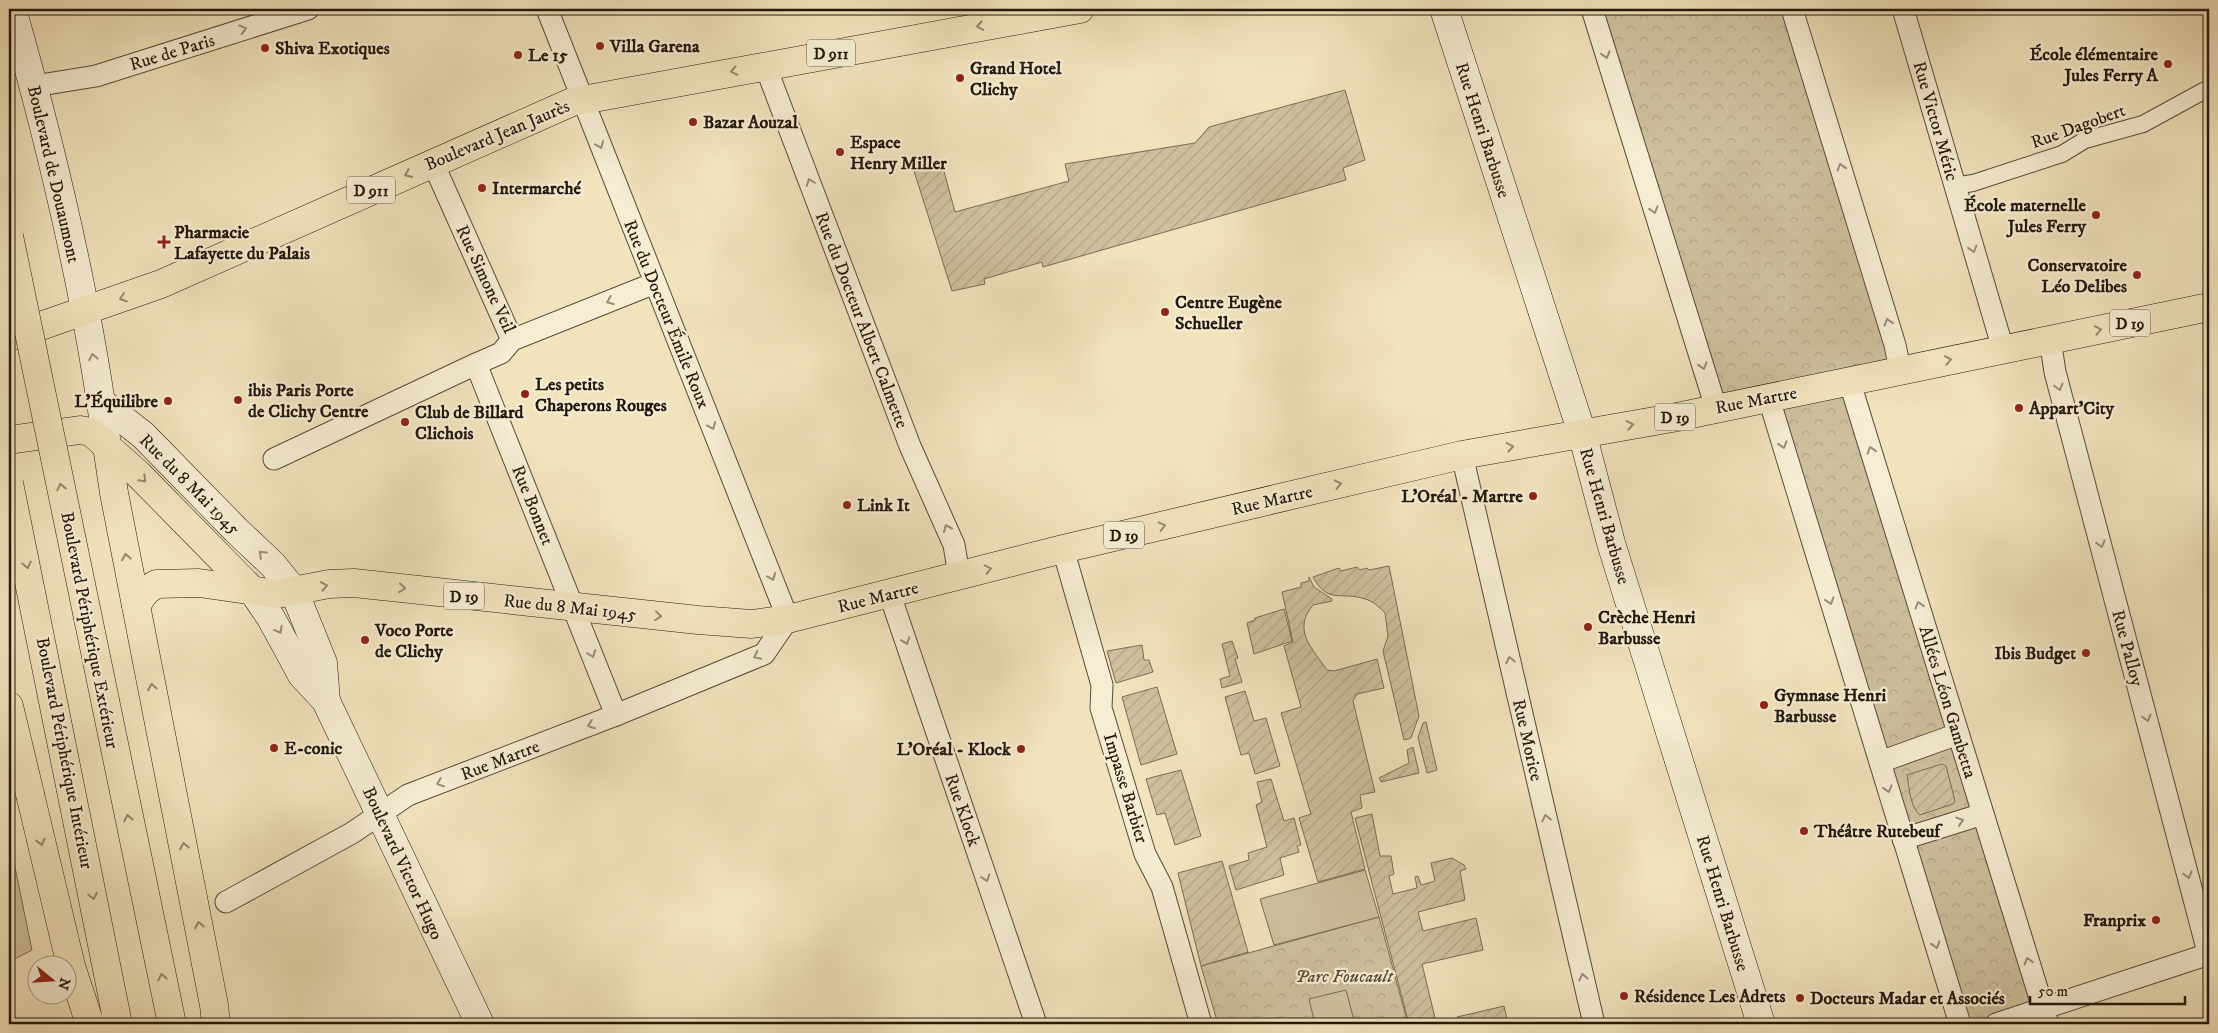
<svg xmlns="http://www.w3.org/2000/svg" width="2218" height="1033" viewBox="0 0 2218 1033" font-family="'IM FELL DW Pica',serif">
<style>
.grass{fill:url(#grass-dots);stroke:#786c56}
.park{fill:url(#park-crowns);stroke:#786c56}
.garden{fill:url(#garden-furrows);stroke:#786c56}
.pitch{fill:#cec09e;stroke:#786c56}
.lines{fill:none;stroke-linecap:round;stroke-linejoin:round}
.pedestrian-casing{stroke:#564b3a;stroke-width:18}
.minor-casing{stroke:#564b3a;stroke-width:23}
.secondary-casing{stroke:#23180e;stroke-width:29}
.primary-casing{stroke:#23180e;stroke-width:29}
.trunk-casing{stroke:#23180e;stroke-width:29}
.pedestrian{stroke:#f6edd3;stroke-width:16}
.minor{stroke:#f6edd3;stroke-width:21}
.secondary{stroke:#f6edd3;stroke-width:28}
.primary{stroke:#f1e3bc;stroke-width:28}
.trunk{stroke:#f1e3bc;stroke-width:28}
.trunk-bridge-casing{stroke:#23180e;stroke-width:29;stroke-linecap:butt}
.trunk-bridge{stroke:#f1e3bc;stroke-width:28}
.oneway{stroke:#94886e}
.oneway2{stroke:#978d7a}
.poi-dot{fill:#8f2418;stroke:#f6edd3;stroke-width:2}
.labels{text-anchor:middle;stroke-width:4.5;stroke-linejoin:round;paint-order:stroke}
.shield{fill:#f6edd3;stroke:#625849;stroke-width:1}
.shield-label{font-size:16px;font-weight:bold;fill:#23180e}
.poi-label{font-size:18px;font-weight:bold;fill:#23180e;stroke:#f6edd3;text-anchor:start}
.street-label{font-size:18px;fill:#23180e;stroke:#f6edd3}
.park-label{font-size:18px;font-style:italic;fill:#564a39;stroke:#f6edd3}
</style>
<defs>
<pattern id="grass-dots" width="8" height="8" patternUnits="userSpaceOnUse" patternTransform="scale(1.25)"><rect width="8" height="8" fill="#cec09e"/><path d="M2 2h.1M6 6h.1" fill="none" stroke="#b1a487" stroke-width="1.8" stroke-linecap="round"/></pattern>
<pattern id="park-crowns" width="20" height="18" patternUnits="userSpaceOnUse" patternTransform="scale(1.25)"><rect width="20" height="18" fill="#cec09e"/><path d="M2 6a3 3 0 1 1 6 0M12 15a3 3 0 1 1 6 0" fill="none" stroke="#b1a487"/></pattern>
<pattern id="garden-furrows" width="10" height="10" patternUnits="userSpaceOnUse" patternTransform="scale(1.25)"><rect width="10" height="10" fill="#cec09e"/><path d="M-1 1l2-2M0 10L10 0M9 11l2-2" fill="none" stroke="#b1a487"/></pattern>
</defs>
<rect width="100%" height="100%" fill="#f1e3bc"/>
<filter id="stains"><feTurbulence type="fractalNoise" baseFrequency=".004" numOctaves="4"/><feColorMatrix values="0 0 0 0 .2 0 0 0 0 .09 0 0 0 0 .02 0 0 0 .5 -.17"/></filter>
<radialGradient id="worn" r=".72"><stop offset=".6" stop-color="#630" stop-opacity="0"/><stop offset="1" stop-color="#630" stop-opacity=".3"/></radialGradient>
<polygon class="grass" points="1426,722 1437,770 1427,773 1418,738 1423,723"/>
<g class="park">
<polygon points="1592,9 1792,9 1900,369 1850,380 2048,1024 1960,1024 1769,399 1716,408"/>
<polygon points="1379,917 1408,1024 1218,1024 1201,966"/>
</g>
<g class="garden">
<polygon points="1345,90 1365,160 1343,168 1346,180 1043,267 1042,262 984,279 985,284 952,291 914,171 942,164 955,212 1069,181 1065,164 1195,143 1209,127"/>
<path d="M1389 566 1419 716 1411 738 1404 740 1383 651 1388 636 1385 613C1379 607 1373 601 1365 599 1342 591 1328 605 1313 577L1339 568 1341 571 1357 567 1360 570 1367 568 1369 570Z"/>
<path d="M1309 577 1314 587 1332 599V601L1313 605C1292 630 1312 648 1327 670L1334 671 1377 659 1384 688 1357 694 1353 701 1375 792 1360 795 1362 808 1351 812 1365 869 1318 882 1299 818 1311 814 1281 713 1301 707 1284 646 1293 642 1282 592 1301 587V583L1309 581Z"/>
<polygon points="1284,609 1292,641 1254,654 1247,623 1255,620 1255,618"/>
<polygon points="1232,641 1238,658 1235,659 1242,682 1222,688 1220,679 1230,676 1222,644"/>
<polygon points="1142,645 1144,660 1149,660 1153,672 1116,683 1107,651"/>
<polygon points="1157,687 1177,754 1141,765 1122,697"/>
<polygon points="1245,691 1254,721 1266,718 1280,766 1255,774 1249,753 1241,755 1225,697"/>
<polygon points="1413,747 1419,773 1381,782 1379,778 1409,763 1407,750"/>
<path d="M1942 764 1946 766 1955 801 1953 804 1920 815C1910 807 1909 787 1907 775Z"/>
<polygon points="1181,770 1201,836 1175,845 1165,813 1157,815 1146,779"/>
<polygon points="1271,779 1284,821 1294,818 1301,845 1297,846 1299,852 1280,858 1284,875 1236,890 1229,866 1249,860 1248,853 1267,847 1256,805 1262,802 1257,782"/>
<polygon points="1372,814 1380,856 1391,856 1394,874 1389,876 1393,894 1417,888 1415,877 1418,876 1421,885 1435,881 1431,863 1452,858 1464,865 1466,869 1460,871 1465,900 1418,912 1423,931 1476,918 1483,950 1422,964 1436,1022 1453,1018 1454,1024 1409,1024 1355,818"/>
<polygon points="1222,861 1248,952 1201,966 1178,873"/>
<polygon points="1504,1006 1507,1019 1497,1021 1497,1024 1459,1024 1457,1017"/>
</g>
<g class="pitch">
<polygon points="9,838 32,950 9,962"/>
<polygon points="1365,870 1379,917 1274,945 1260,899"/>
<polygon points="1346,990 1355,1024 1315,1024 1309,999"/>
</g>
<g class="lines">
<defs>
<polyline id="pedestrian" points="1954,186 1973,183 2062,154 2085,140 2143,124 2209,88"/>
<g id="minor">
<polyline points="1592,9 1716,408"/>
<polyline points="1792,9 1895,345 1900,369"/>
<polyline points="1903,9 2003,349"/>
<polyline points="765,65 910,446 954,545 959,575"/>
<polyline points="34,86 96,76 308,9"/>
<polyline points="433,163 512,340"/>
<polyline points="2050,339 2055,372 2209,956"/>
<polyline points="476,364 501,353 512,340 655,283"/>
<polyline points="1849,380 2048,1024"/>
<polyline points="1769,399 1960,1024"/>
<polyline points="1462,455 1594,1024"/>
<polyline points="274,459 476,364 616,715"/>
<polyline points="1063,549 1102,685 1101,708 1145,854 1162,887 1201,1024"/>
<polyline points="890,595 1036,1024"/>
<polyline points="1880,762 1958,734"/>
<polyline points="1903,839 1983,814"/>
<polyline points="226,902 352,833 408,795 616,715 764,654 788,619 547,9"/>
<polyline points="1996,1024 2209,954"/>
</g>
<g id="secondary">
<path d="M12 9C53 152 88 299 107 446"/>
<polyline points="1444,9 1582,433 1611,543 1761,1024"/>
<polyline points="102,403 143,435 236,530 273,565 294,591 323,663 326,701"/>
<polyline points="252,590 271,618 302,675 326,701 480,1024"/>
</g>
<g id="primary">
<polyline points="9,337 161,284 572,102 1080,9"/>
<polyline points="9,440 80,430 91,432 138,474 252,590"/>
<polyline points="136,605 146,591 156,584 199,583 277,594 329,584 354,583 698,620 752,624 788,619 1063,549 1462,455 1672,418 2209,307"/>
</g>
<g id="trunk">
<polyline points="107,446 114,493 214,1005 216,1024"/>
<polyline points="9,706 30,794"/>
</g>
</defs>
<use href="#pedestrian" class="pedestrian-casing"/>
<use href="#minor" class="minor-casing"/>
<use href="#secondary" class="secondary-casing"/>
<use href="#primary" class="primary-casing"/>
<use href="#trunk" class="trunk-casing"/>
<use href="#pedestrian" class="pedestrian"/>
<use href="#minor" class="minor"/>
<use href="#secondary" class="secondary"/>
<use href="#primary" class="primary"/>
<use href="#trunk" class="trunk"/>
<defs>
<g id="trunk-bridge">
<polyline points="9,236 172,1024"/>
<polyline points="9,483 118,1024"/>
<polyline points="30,794 71,966 90,1024"/>
</g>
</defs>
<use href="#trunk-bridge" class="trunk-bridge-casing"/>
<use href="#trunk-bridge" class="trunk-bridge"/>
</g>
<defs><path id="oneway-chevron" d="M-2-3.5L2.5 0L-2 3.5" fill="none" stroke-width="1.6" stroke-linecap="round" stroke-linejoin="round" transform="scale(1.25)"/></defs>
<g class="oneway">
<use href="#oneway-chevron" transform="translate(980 26) rotate(170)"/>
<use href="#oneway-chevron" transform="translate(734 71) rotate(169)"/>
<use href="#oneway-chevron" transform="translate(408 174) rotate(156)"/>
<use href="#oneway-chevron" transform="translate(123 298) rotate(161)"/>
<use href="#oneway-chevron" transform="translate(2098 330) rotate(-11)"/>
<use href="#oneway-chevron" transform="translate(1948 360) rotate(-11)"/>
<use href="#oneway-chevron" transform="translate(1630 425) rotate(-10)"/>
<use href="#oneway-chevron" transform="translate(1510 447) rotate(-10)"/>
<use href="#oneway-chevron" transform="translate(143 479) rotate(45)"/>
<use href="#oneway-chevron" transform="translate(1338 484) rotate(-13)"/>
<use href="#oneway-chevron" transform="translate(61 487) rotate(-102)"/>
<use href="#oneway-chevron" transform="translate(1162 526) rotate(-13)"/>
<use href="#oneway-chevron" transform="translate(126 557) rotate(-101)"/>
<use href="#oneway-chevron" transform="translate(27 565) rotate(78)"/>
<use href="#oneway-chevron" transform="translate(988 569) rotate(-13)"/>
<use href="#oneway-chevron" transform="translate(324 586) rotate(-11)"/>
<use href="#oneway-chevron" transform="translate(402 588) rotate(6)"/>
<use href="#oneway-chevron" transform="translate(658 616) rotate(6)"/>
<use href="#oneway-chevron" transform="translate(152 687) rotate(-101)"/>
<use href="#oneway-chevron" transform="translate(128 818) rotate(-102)"/>
<use href="#oneway-chevron" transform="translate(41 842) rotate(77)"/>
<use href="#oneway-chevron" transform="translate(184 846) rotate(-101)"/>
<use href="#oneway-chevron" transform="translate(93 896) rotate(79)"/>
<use href="#oneway-chevron" transform="translate(199 925) rotate(-101)"/>
<use href="#oneway-chevron" transform="translate(162 977) rotate(-102)"/>
</g>
<g class="oneway2">
<use href="#oneway-chevron" transform="translate(243 29) rotate(-17)"/>
<use href="#oneway-chevron" transform="translate(1606 55) rotate(73)"/>
<use href="#oneway-chevron" transform="translate(600 145) rotate(68)"/>
<use href="#oneway-chevron" transform="translate(1841 167) rotate(-107)"/>
<use href="#oneway-chevron" transform="translate(810 182) rotate(-111)"/>
<use href="#oneway-chevron" transform="translate(1654 210) rotate(73)"/>
<use href="#oneway-chevron" transform="translate(1973 249) rotate(73)"/>
<use href="#oneway-chevron" transform="translate(610 301) rotate(158)"/>
<use href="#oneway-chevron" transform="translate(1888 322) rotate(-107)"/>
<use href="#oneway-chevron" transform="translate(93 357) rotate(-100)"/>
<use href="#oneway-chevron" transform="translate(1703 366) rotate(73)"/>
<use href="#oneway-chevron" transform="translate(2059 387) rotate(75)"/>
<use href="#oneway-chevron" transform="translate(712 426) rotate(68)"/>
<use href="#oneway-chevron" transform="translate(1783 445) rotate(73)"/>
<use href="#oneway-chevron" transform="translate(1871 450) rotate(-107)"/>
<use href="#oneway-chevron" transform="translate(947 528) rotate(-114)"/>
<use href="#oneway-chevron" transform="translate(2101 544) rotate(75)"/>
<use href="#oneway-chevron" transform="translate(262 554) rotate(-137)"/>
<use href="#oneway-chevron" transform="translate(772 577) rotate(68)"/>
<use href="#oneway-chevron" transform="translate(1830 601) rotate(73)"/>
<use href="#oneway-chevron" transform="translate(1919 605) rotate(-107)"/>
<use href="#oneway-chevron" transform="translate(279 630) rotate(61)"/>
<use href="#oneway-chevron" transform="translate(906 641) rotate(71)"/>
<use href="#oneway-chevron" transform="translate(592 654) rotate(69)"/>
<use href="#oneway-chevron" transform="translate(757 656) rotate(154)"/>
<use href="#oneway-chevron" transform="translate(1510 660) rotate(-103)"/>
<use href="#oneway-chevron" transform="translate(2147 718) rotate(75)"/>
<use href="#oneway-chevron" transform="translate(591 725) rotate(159)"/>
<use href="#oneway-chevron" transform="translate(440 783) rotate(159)"/>
<use href="#oneway-chevron" transform="translate(1888 789) rotate(73)"/>
<use href="#oneway-chevron" transform="translate(1546 818) rotate(-103)"/>
<use href="#oneway-chevron" transform="translate(1960 821) rotate(-18)"/>
<use href="#oneway-chevron" transform="translate(2188 875) rotate(75)"/>
<use href="#oneway-chevron" transform="translate(986 878) rotate(71)"/>
<use href="#oneway-chevron" transform="translate(1936 945) rotate(73)"/>
<use href="#oneway-chevron" transform="translate(2028 961) rotate(-107)"/>
<use href="#oneway-chevron" transform="translate(1583 977) rotate(-103)"/>
</g>
<g class="poi-dot">
<circle cx="600" cy="46" r="5"/>
<circle cx="265" cy="48" r="5"/>
<circle cx="518" cy="55" r="5"/>
<circle cx="2168" cy="64" r="5"/>
<circle cx="960" cy="78" r="5"/>
<circle cx="693" cy="122" r="5"/>
<circle cx="840" cy="152" r="5"/>
<circle cx="482" cy="188" r="5"/>
<circle cx="2096" cy="215" r="5"/>
<path d="M161.5 234.5h5v5h5v5h-5v5h-5v-5h-5v-5h5z"/>
<circle cx="2137" cy="275" r="5"/>
<circle cx="1165" cy="312" r="5"/>
<circle cx="525" cy="394" r="5"/>
<circle cx="238" cy="400" r="5"/>
<circle cx="168" cy="401" r="5"/>
<circle cx="2019" cy="408" r="5"/>
<circle cx="405" cy="422" r="5"/>
<circle cx="1533" cy="496" r="5"/>
<circle cx="847" cy="505" r="5"/>
<circle cx="1588" cy="627" r="5"/>
<circle cx="365" cy="640" r="5"/>
<circle cx="2086" cy="653" r="5"/>
<circle cx="1764" cy="705" r="5"/>
<circle cx="274" cy="748" r="5"/>
<circle cx="1021" cy="749" r="5"/>
<circle cx="1804" cy="831" r="5"/>
<circle cx="2156" cy="920" r="5"/>
<circle cx="1624" cy="996" r="5"/>
<circle cx="1800" cy="998" r="5"/>
</g>
<g class="labels">
<g class="shield">
<rect x="807" y="39.5" width="48" height="27" rx="4"/>
<rect x="347" y="176.5" width="48" height="27" rx="4"/>
<rect x="2110" y="309.5" width="40" height="27" rx="4"/>
<rect x="1655" y="403.5" width="40" height="27" rx="4"/>
<rect x="1104" y="521.5" width="40" height="27" rx="4"/>
<rect x="444" y="582.5" width="40" height="27" rx="4"/>
</g>
<g class="shield-label">
<text x="831" y="59">D 911</text>
<text x="371" y="196">D 911</text>
<text x="2130" y="329">D 19</text>
<text x="1675" y="423">D 19</text>
<text x="1124" y="541">D 19</text>
<text x="464" y="602">D 19</text>
</g>
<g class="poi-label">
<text x="610" y="52">Villa Garena</text>
<text x="275" y="54">Shiva Exotiques</text>
<text x="2158" y="60" text-anchor="end">École élémentaire<tspan x="2158" dy="21">Jules Ferry A</tspan></text>
<text x="528" y="61">Le 15</text>
<text x="970" y="74">Grand Hotel<tspan x="970" dy="21">Clichy</tspan></text>
<text x="703" y="128">Bazar Aouzal</text>
<text x="850" y="148">Espace<tspan x="850" dy="21">Henry Miller</tspan></text>
<text x="492" y="194">Intermarché</text>
<text x="2086" y="211" text-anchor="end">École maternelle<tspan x="2086" dy="21">Jules Ferry</tspan></text>
<text x="174" y="238">Pharmacie<tspan x="174" dy="21">Lafayette du Palais</tspan></text>
<text x="2127" y="271" text-anchor="end">Conservatoire<tspan x="2127" dy="21">Léo Delibes</tspan></text>
<text x="1175" y="308">Centre Eugène<tspan x="1175" dy="21">Schueller</tspan></text>
<text x="535" y="390">Les petits<tspan x="535" dy="21">Chaperons Rouges</tspan></text>
<text x="248" y="396">ibis Paris Porte<tspan x="248" dy="21">de Clichy Centre</tspan></text>
<text x="158" y="407" text-anchor="end">L'Équilibre</text>
<text x="2029" y="414">Appart'City</text>
<text x="415" y="418">Club de Billard<tspan x="415" dy="21">Clichois</tspan></text>
<text x="1523" y="502" text-anchor="end">L'Oréal - Martre</text>
<text x="857" y="511">Link It</text>
<text x="1598" y="623">Crèche Henri<tspan x="1598" dy="21">Barbusse</tspan></text>
<text x="375" y="636">Voco Porte<tspan x="375" dy="21">de Clichy</tspan></text>
<text x="2076" y="659" text-anchor="end">Ibis Budget</text>
<text x="1774" y="701">Gymnase Henri<tspan x="1774" dy="21">Barbusse</tspan></text>
<text x="284" y="754">E-conic</text>
<text x="1011" y="755" text-anchor="end">L'Oréal - Klock</text>
<text x="1814" y="837">Théâtre Rutebeuf</text>
<text x="2146" y="926" text-anchor="end">Franprix</text>
<text x="1634" y="1002">Résidence Les Adrets</text>
<text x="1810" y="1004">Docteurs Madar et Associés</text>
</g>
<g class="street-label">
<text transform="translate(172 52) rotate(-17)" y="6">Rue de Paris</text>
<text transform="translate(1936 121) rotate(74)" y="6">Rue Victor Méric</text>
<text transform="translate(2078 126) rotate(-20)" y="6">Rue Dagobert</text>
<text transform="translate(1483 130) rotate(72)" y="6">Rue Henri Barbusse</text>
<text transform="translate(497 135) rotate(-23)" y="6">Boulevard Jean Jaurès</text>
<text transform="translate(54 174) rotate(77)" y="6">Boulevard de Douaumont</text>
<text transform="translate(486 279) rotate(65)" y="6">Rue Simone Veil</text>
<text transform="translate(667 314) rotate(68)" y="6">Rue du Docteur Émile Roux</text>
<text transform="translate(862 320) rotate(69)" y="6">Rue du Docteur Albert Calmette</text>
<text transform="translate(1756 400) rotate(-11)" y="6">Rue Martre</text>
<text transform="translate(190 484) rotate(45)" y="6">Rue du 8 Mai 1945</text>
<text transform="translate(1272 500) rotate(-13)" y="6">Rue Martre</text>
<text transform="translate(533 505) rotate(68)" y="6">Rue Bonnet</text>
<text transform="translate(1605 516) rotate(74)" y="6">Rue Henri Barbusse</text>
<text transform="translate(878 597) rotate(-14)" y="6">Rue Martre</text>
<text transform="translate(570 607) rotate(6)" y="6">Rue du 8 Mai 1945</text>
<text transform="translate(90 630) rotate(79)" y="6">Boulevard Périphérique Extérieur</text>
<text transform="translate(2128 648) rotate(75)" y="6">Rue Palloy</text>
<text transform="translate(1948 702) rotate(73)" y="6">Allées Léon Gambetta</text>
<text transform="translate(1528 740) rotate(77)" y="6">Rue Morice</text>
<text transform="translate(65 753) rotate(79)" y="6">Boulevard Périphérique Intérieur</text>
<text transform="translate(500 760) rotate(-21)" y="6">Rue Martre</text>
<text transform="translate(1126 788) rotate(73)" y="6">Impasse Barbier</text>
<text transform="translate(963 810) rotate(71)" y="6">Rue Klock</text>
<text transform="translate(403 863) rotate(65)" y="6">Boulevard Victor Hugo</text>
<text transform="translate(1723 903) rotate(73)" y="6">Rue Henri Barbusse</text>
</g>
<g class="park-label">
<text x="1344" y="982">Parc Foucault</text>
</g>
</g>
<rect width="2218" height="1033" fill="none" stroke="#f1e3bc" stroke-width="30"/>
<rect x="10" y="10" width="2198" height="1013" fill="none" stroke="#23180e" stroke-width="2.5"/>
<rect x="15" y="15" width="2188" height="1003" fill="none" stroke="#23180e"/>
<g transform="translate(52 980) rotate(108)"><circle r="24" fill="#f6edd3" stroke="#a29884"/>
<path d="M0-4L9 19L0 12L-9 19Z" fill="#8f2418"/>
<text y="-8" font-size="14" font-weight="bold" text-anchor="middle" fill="#23180e">N</text>
</g>
<path d="M2030 996v8h155v-8" fill="none" stroke="#23180e" stroke-width="2.5"/>
<text x="2038" y="996" font-size="15" fill="#23180e" stroke="#f6edd3" stroke-width="4" paint-order="stroke">50 m</text>
<rect width="100%" height="100%" filter="url(#stains)"/>
<rect width="100%" height="100%" fill="url(#worn)"/>
</svg>
